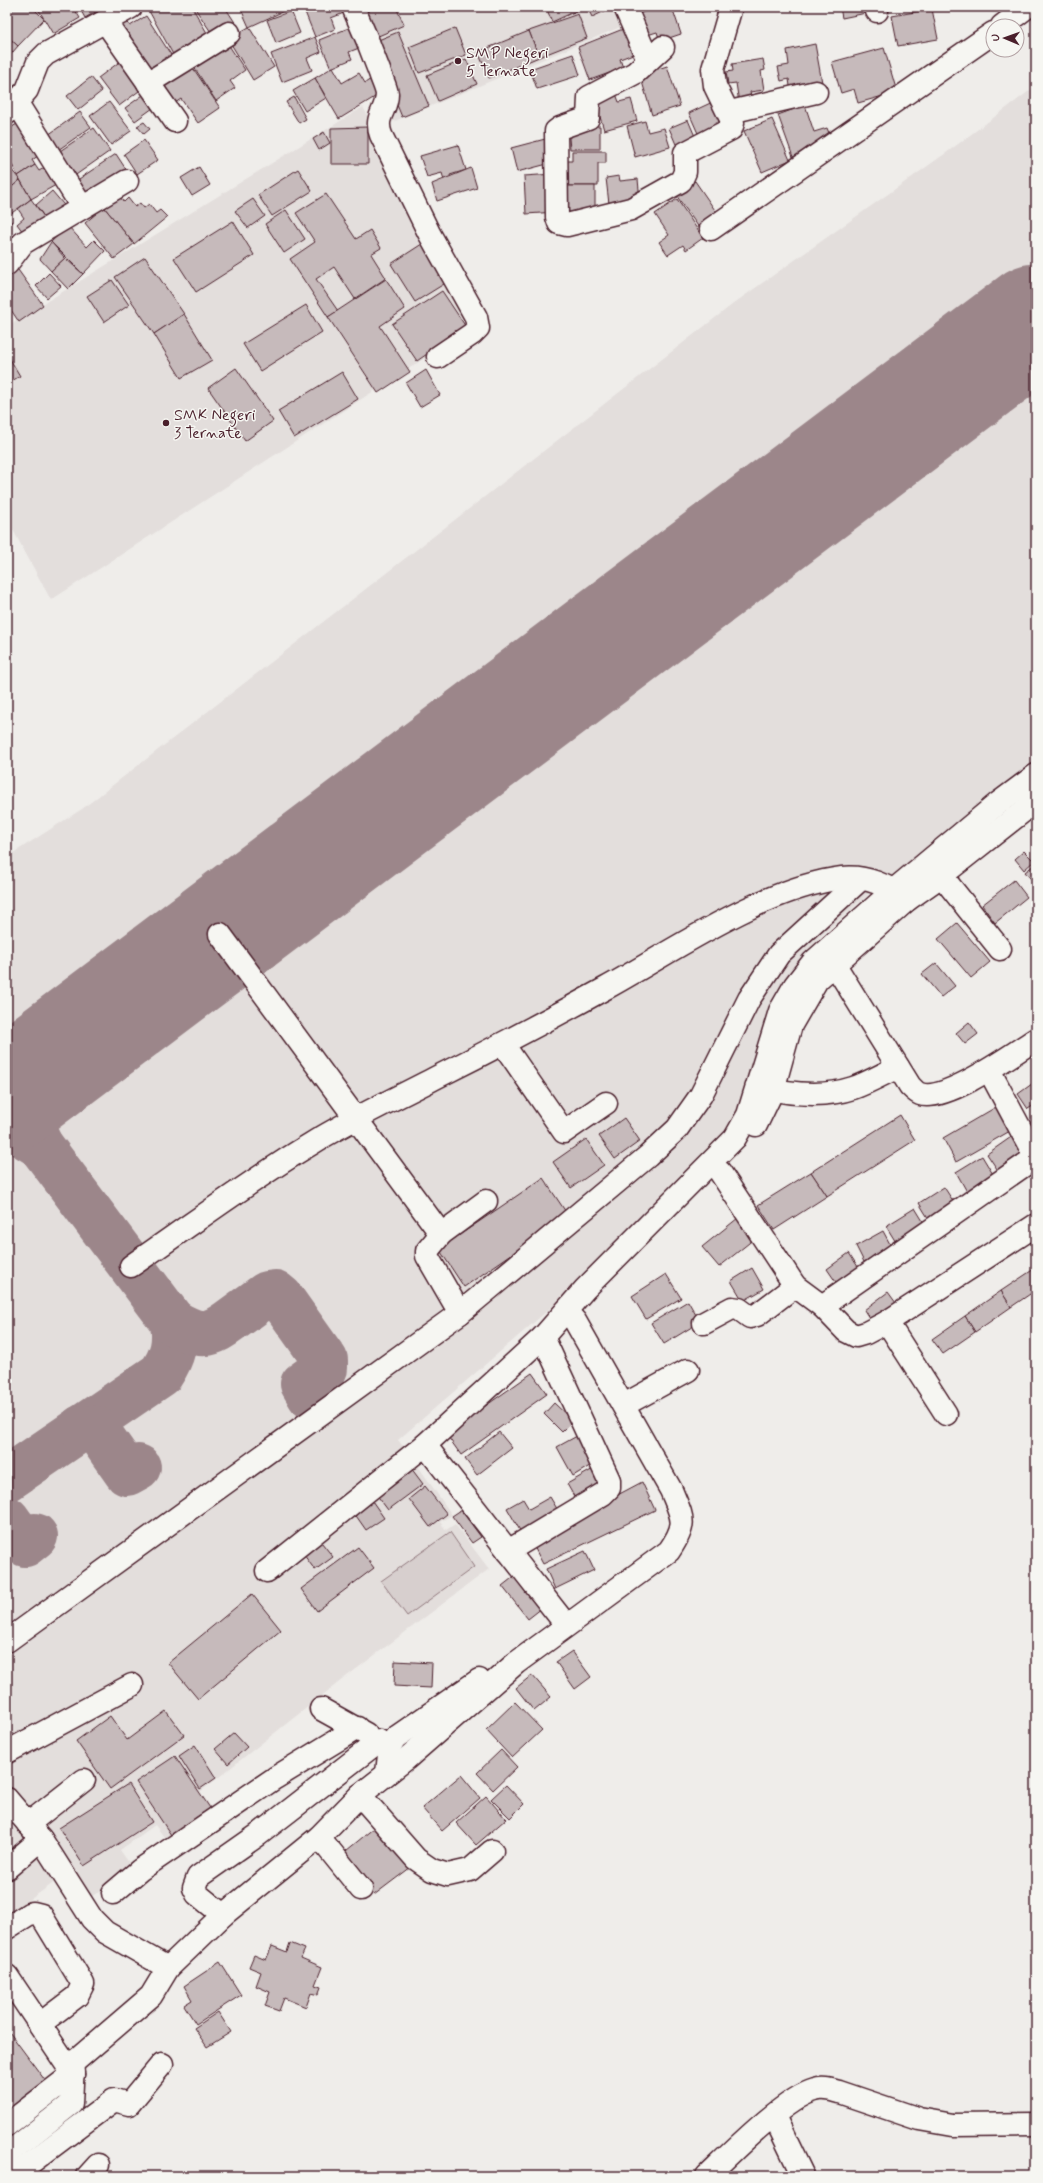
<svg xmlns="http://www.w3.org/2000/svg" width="1043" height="2183" viewBox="0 0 1043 2183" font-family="Mynerve,sans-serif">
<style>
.built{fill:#e3dedc}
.green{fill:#d7cfce;stroke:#90777c}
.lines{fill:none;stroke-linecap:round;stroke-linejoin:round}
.taxiway{stroke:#9c868a;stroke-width:46}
.runway{stroke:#9c868a;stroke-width:115}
.building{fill:#c6babb;stroke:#4a1f2b}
.minor-casing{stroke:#4a1f2b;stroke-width:25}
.minor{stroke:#f6f6f2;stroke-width:22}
.poi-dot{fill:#4a1f2b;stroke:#f6f6f2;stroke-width:1.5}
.labels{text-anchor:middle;stroke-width:3;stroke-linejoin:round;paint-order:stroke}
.poi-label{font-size:16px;fill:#4a1f2b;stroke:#f6f6f2;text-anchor:start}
</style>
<rect width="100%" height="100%" fill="#efedea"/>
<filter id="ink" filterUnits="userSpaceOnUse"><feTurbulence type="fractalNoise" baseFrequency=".025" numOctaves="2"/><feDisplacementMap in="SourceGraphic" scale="8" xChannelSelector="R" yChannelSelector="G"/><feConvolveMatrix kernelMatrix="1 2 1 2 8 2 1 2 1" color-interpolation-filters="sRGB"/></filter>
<g filter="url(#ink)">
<g class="built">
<polygon points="355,7 624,7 630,23 390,123"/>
<polygon points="1036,86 1036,768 896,876 880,884 820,937 795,972 739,1112 729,1128 630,1233 554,1305 398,1440 411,1456 452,1515 440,1522 446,1530 455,1524 489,1569 343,1679 200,1792 212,1809 167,1841 155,1825 120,1850 132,1867 91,1897 73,1869 7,1916 7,857 82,809 737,301 946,153"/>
<polygon points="363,107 479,323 51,600 7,519 7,326"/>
</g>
<polygon class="green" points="450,1532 474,1567 407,1616 381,1581"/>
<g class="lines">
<g class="taxiway">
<path d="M7 1128 20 1133 40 1145 173 1322C176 1343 173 1356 161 1374L7 1479"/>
<path d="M40 1145C25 1116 30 1095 44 1067"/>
<path d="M173 1322C201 1338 209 1337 234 1318 245 1310 256 1302 267 1294L275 1293 281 1298 325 1360V1368L303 1384 310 1396"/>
<polyline points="81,1428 96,1429 127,1473 138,1467"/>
<polyline points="7,1519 25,1544 35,1536"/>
</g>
<polyline class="runway" points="7,1095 1036,321"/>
</g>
<g class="building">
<polygon points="7,7 32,7 44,19 18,46 7,36"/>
<polygon points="37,7 73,7 80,18 53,34"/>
<polygon points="79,7 104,7 85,18"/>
<polygon points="156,7 192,7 210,38 175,58 149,11"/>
<polygon points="194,7 225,7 236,24 215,38"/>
<polygon points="240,7 285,7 286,10 249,27"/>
<polygon points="303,7 347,7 349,11 331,18 335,29 315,37"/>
<polygon points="364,7 396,7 404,25 376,37"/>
<polygon points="546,7 575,7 576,11 552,22"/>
<polygon points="587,7 614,7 592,17"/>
<polygon points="647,7 658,7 648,10"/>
<polygon points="659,7 672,7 681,34 660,41 657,32 644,36 637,14"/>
<polygon points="840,7 870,7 871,12 842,18"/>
<polygon points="932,9 938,39 898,46 892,16"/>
<polygon points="291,11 300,33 276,43 267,20"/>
<polygon points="578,14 587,38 539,57 529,31"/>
<polygon points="124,16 130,26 146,16 175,61 147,78 112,24"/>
<polygon points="356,25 364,46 349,52 352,59 331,68 319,40"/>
<polygon points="249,27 274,67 253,80 228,39"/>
<polygon points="455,28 466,55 419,73 409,47"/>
<polygon points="623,29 633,54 620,59 623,68 590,80 578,47"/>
<polygon points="529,31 539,57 489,78 478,52"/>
<polygon points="398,32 429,106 402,117 371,43"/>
<polygon points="7,36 18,46 7,59"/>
<polygon points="315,37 321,52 307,58 312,70 282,82 271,54"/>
<polygon points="226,41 245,70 230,81 235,88 216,101 192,64"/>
<polygon points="815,44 823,88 791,93 789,79 781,81 778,67 789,65 787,50"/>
<polygon points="884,48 897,92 858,103 854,89 841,93 832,62"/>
<polygon points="573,54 580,75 537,89 530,69"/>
<polygon points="126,57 147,85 119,106 98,78"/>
<polygon points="466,59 477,84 438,101 427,75"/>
<polygon points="763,59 765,70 761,71 764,90 750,92 752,101 739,103 736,83 728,84 726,72 733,71 732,64"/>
<polygon points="191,65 220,108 198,123 181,99 169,107 154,86"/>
<polygon points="667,66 680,106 652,115 640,75"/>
<polygon points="333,67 342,83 359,73 365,83 374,77 383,92 339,119 315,78"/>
<polygon points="91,77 102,91 78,110 67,96"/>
<polygon points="315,78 326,98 305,111 293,91"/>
<polygon points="7,79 18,89 7,100"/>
<polygon points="150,90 160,103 135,121 125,108"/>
<polygon points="615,91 619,102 631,99 637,121 604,130 594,97"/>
<polygon points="294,97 306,119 299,123 286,102"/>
<polygon points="719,99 730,125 700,138 689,113"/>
<polygon points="109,102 131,131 111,145 90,116"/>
<polygon points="805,105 814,132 827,128 833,143 793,157 778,115"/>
<polygon points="80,112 91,127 58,150 48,135"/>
<polygon points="772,119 790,160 762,172 744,131"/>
<polygon points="688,120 697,141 678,149 669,128"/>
<polygon points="645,121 648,132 664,128 670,147 635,157 627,126"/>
<polygon points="144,122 150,129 144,134 137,126"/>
<polygon points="17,124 44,152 32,160 35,165 18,176 12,165 7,168 7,130"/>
<polygon points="600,126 600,149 570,149 568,127"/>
<polygon points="368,127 368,164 331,164 331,128"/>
<polygon points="94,128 110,151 73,177 57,153"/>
<polygon points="324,132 330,143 319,150 313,139"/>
<polygon points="549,138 555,162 517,172 511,148"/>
<polygon points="144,140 158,160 137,174 124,154"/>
<polygon points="458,145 466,170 450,175 451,178 444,180 442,173 427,177 420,156"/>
<polygon points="572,151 606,151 606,163 598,163 598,186 562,186 562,161 572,161"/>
<polygon points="116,154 129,174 88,201 76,181"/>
<polygon points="52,163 63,181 31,199 18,176 35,165 39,171"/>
<polygon points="199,167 210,185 192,196 181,178"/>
<polygon points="10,168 20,180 7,191 7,171"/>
<polygon points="471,168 477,188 437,201 432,184"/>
<polygon points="298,169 312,191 272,216 258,195"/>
<polygon points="554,174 556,212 526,214 524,176"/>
<polygon points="619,176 620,181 638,179 640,201 609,204 606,178"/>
<polygon points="20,180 31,199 9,215 7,191"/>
<polygon points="695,181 719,216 700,229 676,195"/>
<rect x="562" y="186" width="33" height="31"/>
<polygon points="52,191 69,211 47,221 36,205"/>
<polygon points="326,194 356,239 370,230 381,248 371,254 386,278 355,299 334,267 316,279 338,311 328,317 290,259 315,242 296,213"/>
<polygon points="118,195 124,202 128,198 135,207 140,203 144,208 149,204 156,213 160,210 167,217 134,244 104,207"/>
<polygon points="31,199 47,221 26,236 17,224 24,218 18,209"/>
<polygon points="253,199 265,216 248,228 235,211"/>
<polygon points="677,199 703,238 686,250 683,245 668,255 659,242 669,235 655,214"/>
<polygon points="104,207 134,244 114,259 85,223"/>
<polygon points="286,210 305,239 284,253 265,224"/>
<polygon points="7,218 12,222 7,228"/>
<polygon points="233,221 254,255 196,292 174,258"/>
<polygon points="68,226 87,247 94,240 105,251 83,274 51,242"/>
<polygon points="428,240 452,279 415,302 391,264"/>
<polygon points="51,242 65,258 51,271 40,259"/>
<polygon points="145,257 184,314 154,334 115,277"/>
<polygon points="65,258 83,274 68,289 51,271"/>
<polygon points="16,267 43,305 19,322 7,304 7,273"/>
<polygon points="49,273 61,286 47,298 36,286"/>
<polygon points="386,279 405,309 380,326 410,372 378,393 328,317"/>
<polygon points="112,280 129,305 104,322 87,296"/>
<polygon points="442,291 466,327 417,361 392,324"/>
<polygon points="306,305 322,332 260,371 243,344"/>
<polygon points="184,314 212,360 181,378 154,334"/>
<polygon points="7,354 20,376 7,384"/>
<polygon points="236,368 273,421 245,441 208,388"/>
<polygon points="426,370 440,395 420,407 406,383"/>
<polygon points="342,372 358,399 294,438 278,411"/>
<polygon points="1024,851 1034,861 1024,870 1015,859"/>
<polygon points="1034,865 1036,867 1036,885 1025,872"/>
<polygon points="1014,880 1027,897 995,923 982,905"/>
<polygon points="957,923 990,962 971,978 938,939"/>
<polygon points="936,963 955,986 941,997 922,974"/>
<polygon points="969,1022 978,1034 965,1044 956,1033"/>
<polygon points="1036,1081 1036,1104 1028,1109 1018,1094"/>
<polygon points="1003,1103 1017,1127 956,1162 943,1138"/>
<polygon points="900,1115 915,1140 827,1196 811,1172"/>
<polygon points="624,1118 640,1141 615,1159 599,1136"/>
<polygon points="1014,1135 1026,1153 999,1172 987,1154"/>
<polygon points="586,1139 604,1165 571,1188 553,1162"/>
<polygon points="982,1156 997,1181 970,1197 956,1172"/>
<polygon points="811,1172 827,1196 774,1230 758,1205"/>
<polygon points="543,1178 568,1215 464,1287 439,1249"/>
<polygon points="944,1187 955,1204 930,1221 919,1203"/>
<polygon points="915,1208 926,1226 897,1244 886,1226"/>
<polygon points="738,1218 754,1239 719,1267 702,1247"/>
<polygon points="883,1231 891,1246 864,1262 856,1246"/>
<polygon points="849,1253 862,1273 840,1288 827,1269"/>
<polygon points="752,1268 764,1289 743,1301 731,1281"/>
<polygon points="1034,1269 1036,1272 1036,1290 1011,1307 1001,1291"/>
<polygon points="666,1274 681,1298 646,1319 632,1296"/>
<polygon points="1001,1291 1011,1307 975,1332 965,1316"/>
<polygon points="888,1292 896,1303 871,1321 864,1310"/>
<polygon points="688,1301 700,1322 664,1344 651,1323"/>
<polygon points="965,1316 975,1332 943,1354 932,1339"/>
<polygon points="532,1373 547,1394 461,1455 446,1434"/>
<polygon points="554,1403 573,1421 562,1432 544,1414"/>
<polygon points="499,1432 512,1448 477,1475 465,1459"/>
<polygon points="577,1436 593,1464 573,1476 557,1447"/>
<polygon points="408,1464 423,1484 388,1510 373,1490"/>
<polygon points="595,1468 603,1481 575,1498 567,1484"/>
<polygon points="642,1482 655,1510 543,1564 531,1541"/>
<polygon points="425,1486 447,1514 430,1527 409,1499"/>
<polygon points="550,1497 559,1512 522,1534 507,1508 523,1499 529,1509"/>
<polygon points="370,1498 384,1518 366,1530 352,1510"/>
<polygon points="461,1510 481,1537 472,1543 452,1516"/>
<polygon points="318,1538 333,1557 315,1570 301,1551"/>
<polygon points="358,1547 374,1568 317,1611 301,1589"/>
<polygon points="585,1551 594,1570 555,1589 546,1569"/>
<polygon points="516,1575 542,1608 528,1619 502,1586"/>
<polygon points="252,1594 281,1630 198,1699 168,1663"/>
<polygon points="572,1651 591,1677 575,1689 556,1662"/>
<polygon points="395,1661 432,1663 431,1688 394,1686"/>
<polygon points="532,1675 551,1697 534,1711 516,1688"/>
<polygon points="515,1702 542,1730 512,1758 486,1730"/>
<polygon points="166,1711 184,1735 110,1789 76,1741 110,1716 127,1740"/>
<polygon points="234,1733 247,1747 228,1764 215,1749"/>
<polygon points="195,1745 216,1778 200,1789 179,1756"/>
<polygon points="501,1750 517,1767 493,1790 477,1773"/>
<polygon points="175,1756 210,1808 171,1835 136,1782"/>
<polygon points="461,1775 480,1798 442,1831 422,1808"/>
<polygon points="128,1784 152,1822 84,1866 59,1828"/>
<polygon points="506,1785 524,1804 510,1818 491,1799"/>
<polygon points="486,1796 506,1819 476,1845 456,1823"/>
<polygon points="380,1823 415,1864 374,1895 341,1855"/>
<polygon points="290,1943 305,1949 301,1958 322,1967 315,1985 321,1987 318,1995 311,1993 306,2007 284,1998 279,2011 265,2006 270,1992 256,1986 261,1972 249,1967 254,1955 266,1960 272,1946 287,1952"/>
<polygon points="220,1962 241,1995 196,2024 184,2005 192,2000 184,1986"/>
<polygon points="218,2012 231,2032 207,2047 194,2028"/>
<polygon points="7,2029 47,2083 7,2113"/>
</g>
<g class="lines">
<defs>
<g id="minor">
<path d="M353 7C363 29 372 51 380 73 382 80 386 87 387 94 387 111 374 116 381 135L429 233 476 317 478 328 472 334 438 357"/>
<polyline points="625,7 648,60"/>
<polyline points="877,7 877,11"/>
<polyline points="105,21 175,121"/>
<polyline points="1002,26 1027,7"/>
<polyline points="663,47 635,73 589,97 588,118 560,128 556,131 557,217 559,223 567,225 631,209 681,181 685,172 685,153 731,129 733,123 715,86 713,69 731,7"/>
<polyline points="148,83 229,33"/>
<polyline points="17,103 82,207"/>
<polyline points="730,112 816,92"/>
<polyline points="7,113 27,90 38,62 46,54 131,7"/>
<polyline points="711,229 993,33"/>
<polyline points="7,264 23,243 127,181"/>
<polyline points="933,865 1000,949"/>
<path d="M826 953 835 965 910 1086C913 1089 917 1093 920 1094 946 1103 1014 1053 1036 1039"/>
<polyline points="503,1044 564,1132 606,1103"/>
<polyline points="989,1070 1036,1158"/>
<path d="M759 1087C789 1094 823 1098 853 1088 868 1083 883 1074 898 1067"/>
<polyline points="756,1125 773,1090 791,1025 817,980 907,900 941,876 1036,801"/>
<polyline points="720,1172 795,1286 822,1306 846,1331 856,1336 866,1333 887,1322 1036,1225"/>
<polyline points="441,1234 486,1201"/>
<path d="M131 1266C191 1225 249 1181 311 1144 351 1119 395 1099 437 1077 493 1049 550 1019 606 988 675 950 763 888 842 878 865 875 890 886 907 900"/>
<polyline points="822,1306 1036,1157"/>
<polyline points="460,1313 648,1156 677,1129 701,1095 749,999 779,954 861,879"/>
<polyline points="887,1322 946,1414"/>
<polyline points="704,1323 732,1308 739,1309 750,1317 757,1315 795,1286"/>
<polyline points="624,1405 688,1370"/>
<polyline points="508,1551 603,1494 609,1488 609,1480 543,1337"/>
<polyline points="267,1571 425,1445"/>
<polyline points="560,1617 425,1445 543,1337 585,1289 735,1138 748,1115 780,1011 795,985 813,962 895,889 997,804 1036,775"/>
<polyline points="7,1641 460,1313 427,1256 427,1251 441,1234 220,934"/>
<polyline points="321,1709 366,1734"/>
<polyline points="7,1752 132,1685"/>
<polyline points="387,1773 390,1746 395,1738 479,1680"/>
<polyline points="360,1795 416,1859 432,1870 448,1875 470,1870 492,1851"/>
<polyline points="7,1799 41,1839 92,1919 105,1932 168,1968"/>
<polyline points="28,1824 84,1780"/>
<polyline points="319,1837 361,1889"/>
<polyline points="7,1868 41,1839"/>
<polyline points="113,1893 140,1870 275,1778 357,1728"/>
<polyline points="223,1915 197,1894 194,1888 198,1877 258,1835 379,1741"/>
<polyline points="7,1928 29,1914 33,1913 41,1915 83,1984 77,1996 40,2024"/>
<polyline points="7,1976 73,2074"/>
<polyline points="774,2116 803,2176"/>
<polyline points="7,2125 73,2074"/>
<path d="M7 2154 71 2104 73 2063 151 1996 168 1968 223 1915 319 1837 360 1795 406 1759 516 1663 669 1551C688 1523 683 1519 671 1490L575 1321 566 1311"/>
<polyline points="13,2176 114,2100 129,2104 162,2064"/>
<polyline points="88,2176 98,2165"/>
<path d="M707 2176C731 2153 785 2098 815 2090 823 2087 831 2090 839 2092L919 2119 953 2125 1036 2124"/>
</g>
</defs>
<use href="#minor" class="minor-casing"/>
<use href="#minor" class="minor"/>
</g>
</g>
<g class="poi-dot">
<circle cx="458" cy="61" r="4"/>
<circle cx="166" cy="423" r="4"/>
</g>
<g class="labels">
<g class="poi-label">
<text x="466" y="58">SMP Negeri<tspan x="466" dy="18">5 Ternate</tspan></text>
<text x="174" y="420">SMK Negeri<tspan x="174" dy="18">3 Ternate</tspan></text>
</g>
</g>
<rect width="1043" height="2183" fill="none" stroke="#f6f6f2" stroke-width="24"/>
<rect x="12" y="12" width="1019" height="2159" fill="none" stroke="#4a1f2b" stroke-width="1.5" filter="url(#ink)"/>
<g transform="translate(1005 38) rotate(272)"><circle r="19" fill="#f6f6f2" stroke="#b1a0a2"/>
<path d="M0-3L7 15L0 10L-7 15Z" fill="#4a1f2b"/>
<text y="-6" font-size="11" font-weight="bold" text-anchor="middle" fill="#4a1f2b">U</text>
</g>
</svg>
